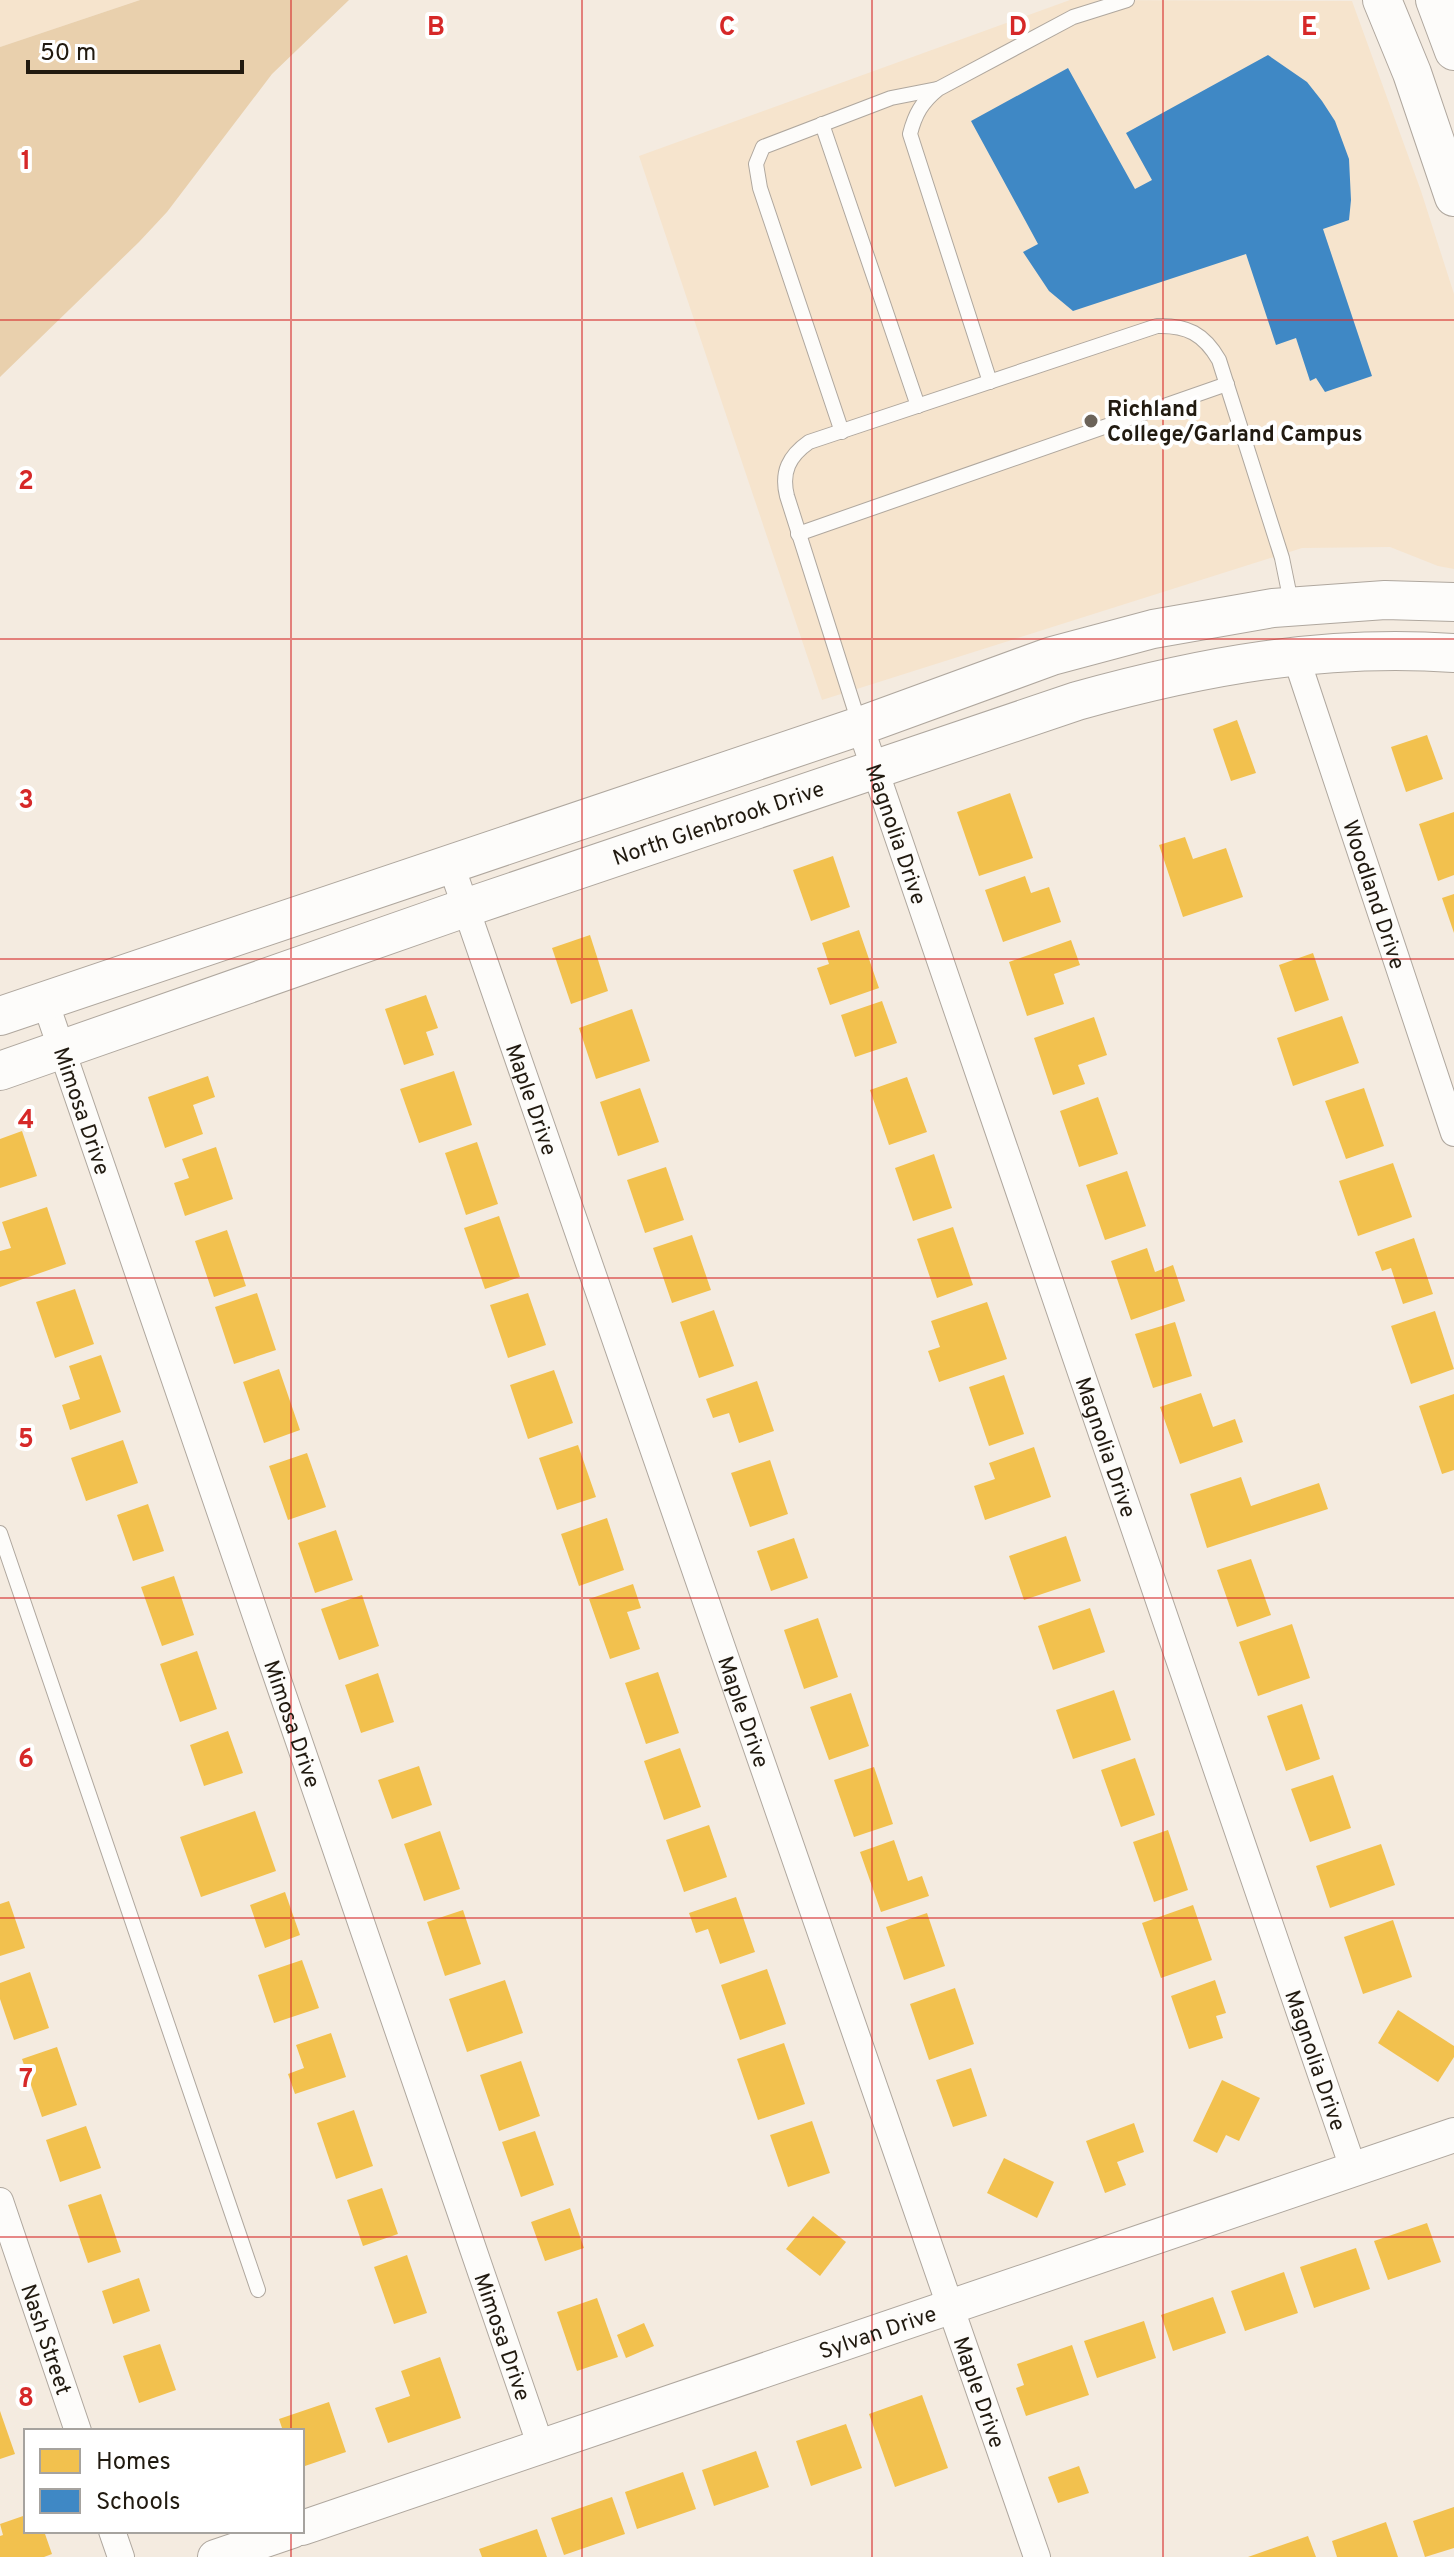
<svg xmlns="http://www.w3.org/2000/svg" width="1454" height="2557" viewBox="0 0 1454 2557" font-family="Overpass,sans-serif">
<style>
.built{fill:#f6e4cd}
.green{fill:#e9d0ad}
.homes{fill:#f2c14e}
.schools{fill:#3f88c5}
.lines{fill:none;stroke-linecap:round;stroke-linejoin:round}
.service-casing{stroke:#afa79e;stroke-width:16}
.minor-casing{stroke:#afa79e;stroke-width:28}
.tertiary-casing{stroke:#afa79e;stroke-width:36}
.secondary-casing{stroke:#afa79e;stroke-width:40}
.service{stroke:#fdfcfa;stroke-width:14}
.minor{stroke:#fdfcfa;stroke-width:26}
.tertiary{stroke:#fdfcfa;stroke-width:34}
.secondary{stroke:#fdfcfa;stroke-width:38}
.grid{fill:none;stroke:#d62828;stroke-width:2;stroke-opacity:0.55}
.poi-dot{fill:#6b6359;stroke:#fff;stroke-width:3}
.labels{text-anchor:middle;stroke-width:8;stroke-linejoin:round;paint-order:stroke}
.poi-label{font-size:22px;font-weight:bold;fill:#211a10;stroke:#fff;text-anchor:start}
.street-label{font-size:22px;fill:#211a10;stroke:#fff}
.grid-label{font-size:26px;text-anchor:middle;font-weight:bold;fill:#d62828;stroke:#fff;stroke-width:8;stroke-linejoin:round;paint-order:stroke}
</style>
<rect width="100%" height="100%" fill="#f4ebe0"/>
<g class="built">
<polygon points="0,0 140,0 0,47"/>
<polygon points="1070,0 1352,1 1421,191 1454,294 1454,569 1438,566 1390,547 1302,548 822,700 639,156"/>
</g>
<polygon class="green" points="140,0 349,0 272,74 167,212 139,242 0,377 0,47"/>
<g class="homes">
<polygon points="1237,720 1256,773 1231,781 1213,729"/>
<polygon points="1427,735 1443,779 1406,792 1391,747"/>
<polygon points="1010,793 1033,858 979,876 957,812"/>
<polygon points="1454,812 1454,875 1438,881 1419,824"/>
<polygon points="1185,837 1193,859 1226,848 1243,897 1183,917 1159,845"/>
<polygon points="833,856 850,907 811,921 793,870"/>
<polygon points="1025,876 1031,893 1049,887 1061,922 1003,942 985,890"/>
<polygon points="1454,894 1454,933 1442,898"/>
<polygon points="859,930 879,988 830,1005 817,968 829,964 822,943"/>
<polygon points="590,935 608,991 571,1004 552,948"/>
<polygon points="1071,940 1080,965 1054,974 1064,1004 1027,1016 1009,962"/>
<polygon points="1313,953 1329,1000 1295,1012 1279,965"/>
<polygon points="426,995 438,1028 426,1032 434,1055 404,1065 385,1009"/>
<polygon points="882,1001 897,1043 855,1057 841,1015"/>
<polygon points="632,1009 650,1061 596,1079 579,1028"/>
<polygon points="1342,1016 1359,1063 1293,1086 1277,1038"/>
<polygon points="1094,1017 1107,1055 1078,1065 1085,1084 1053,1095 1034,1038"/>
<polygon points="454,1071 472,1125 419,1143 400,1089"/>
<polygon points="208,1076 215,1097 193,1105 203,1134 165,1148 148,1097"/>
<polygon points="907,1077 927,1132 889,1145 870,1090"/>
<polygon points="640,1088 659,1142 618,1156 600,1102"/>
<polygon points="1364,1088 1384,1146 1346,1159 1325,1101"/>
<polygon points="1098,1097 1118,1154 1079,1167 1060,1111"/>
<polygon points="22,1131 37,1176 0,1188 0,1139"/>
<polygon points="477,1142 498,1204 466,1215 445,1153"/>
<polygon points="216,1147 233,1199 185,1216 174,1183 189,1178 182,1159"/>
<polygon points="934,1154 952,1208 913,1221 895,1168"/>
<polygon points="1393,1163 1412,1217 1358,1236 1339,1181"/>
<polygon points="666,1167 684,1220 645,1233 627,1180"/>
<polygon points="1127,1171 1146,1226 1105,1240 1086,1185"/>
<polygon points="47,1207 66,1264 0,1287 0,1251 11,1248 2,1222"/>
<polygon points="499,1216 520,1277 485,1289 464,1228"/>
<polygon points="953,1227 973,1285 937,1298 917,1239"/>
<polygon points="227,1230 246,1286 214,1297 195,1241"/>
<polygon points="692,1235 711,1290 672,1303 653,1248"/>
<polygon points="1414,1238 1433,1294 1403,1304 1391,1268 1382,1271 1375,1252"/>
<polygon points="1147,1248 1155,1272 1173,1265 1185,1301 1131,1320 1111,1261"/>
<polygon points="75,1289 94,1344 55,1358 36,1302"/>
<polygon points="257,1293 276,1350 234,1364 215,1307"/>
<polygon points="528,1293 546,1345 508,1358 490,1305"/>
<polygon points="987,1302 1007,1359 939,1382 928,1351 940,1347 931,1321"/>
<polygon points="714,1310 734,1366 699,1378 680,1322"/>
<polygon points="1435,1311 1454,1369 1411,1384 1391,1326"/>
<polygon points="1175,1322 1192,1376 1153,1388 1135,1334"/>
<polygon points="101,1355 121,1412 70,1430 62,1405 80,1399 69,1366"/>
<polygon points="279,1369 300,1430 264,1443 243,1382"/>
<polygon points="554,1370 573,1423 528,1439 510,1385"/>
<polygon points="1004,1375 1024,1434 989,1446 969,1387"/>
<polygon points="757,1381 774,1431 739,1443 729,1413 713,1418 706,1399"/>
<polygon points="1201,1393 1213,1427 1235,1419 1243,1442 1180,1464 1160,1407"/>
<polygon points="1454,1394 1454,1470 1442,1474 1419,1406"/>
<polygon points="123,1440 138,1483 86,1501 71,1458"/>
<polygon points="578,1445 596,1497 557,1510 539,1458"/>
<polygon points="1034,1447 1051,1497 985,1520 974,1486 995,1479 989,1463"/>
<polygon points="307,1453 326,1507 288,1520 269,1466"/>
<polygon points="770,1460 788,1514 750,1527 731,1473"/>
<polygon points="1241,1477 1251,1506 1319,1483 1328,1509 1207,1548 1190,1494"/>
<polygon points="148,1504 164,1551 133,1561 117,1515"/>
<polygon points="607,1518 624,1570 579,1586 561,1534"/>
<polygon points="336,1530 353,1580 315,1593 298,1543"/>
<polygon points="1066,1536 1081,1581 1024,1600 1009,1556"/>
<polygon points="794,1538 808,1578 771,1591 757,1551"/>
<polygon points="1251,1559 1271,1615 1237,1627 1217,1570"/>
<polygon points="174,1576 194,1635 162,1646 141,1587"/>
<polygon points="633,1584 641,1608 627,1612 640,1649 610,1659 589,1599"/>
<polygon points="362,1595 379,1646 339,1660 321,1609"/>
<polygon points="1090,1608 1105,1652 1053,1670 1038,1626"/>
<polygon points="818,1618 838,1677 804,1689 784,1630"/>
<polygon points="1292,1624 1310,1678 1258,1696 1239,1642"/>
<polygon points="197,1651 217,1709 180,1722 160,1664"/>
<polygon points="658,1672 679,1733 646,1744 625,1683"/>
<polygon points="378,1673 394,1722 361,1733 345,1685"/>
<polygon points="1114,1690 1131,1740 1073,1759 1056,1710"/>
<polygon points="851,1693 869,1746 829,1760 810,1707"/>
<polygon points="1302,1704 1320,1759 1286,1771 1267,1716"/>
<polygon points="228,1731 243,1773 204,1786 190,1745"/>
<polygon points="680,1748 701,1807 664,1820 644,1761"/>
<polygon points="1135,1758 1155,1815 1121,1827 1101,1770"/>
<polygon points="419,1766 432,1805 392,1819 378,1780"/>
<polygon points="874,1767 893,1824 854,1837 834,1780"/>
<polygon points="1333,1775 1351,1828 1310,1842 1291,1789"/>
<polygon points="255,1811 276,1871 201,1897 180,1837"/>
<polygon points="709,1825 727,1877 684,1892 666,1840"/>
<polygon points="1168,1830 1188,1890 1154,1902 1133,1842"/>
<polygon points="440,1831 460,1889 424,1901 404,1844"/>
<polygon points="894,1840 908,1881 922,1876 929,1896 881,1912 860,1852"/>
<polygon points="1381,1844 1395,1885 1330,1908 1316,1866"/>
<polygon points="285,1892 300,1935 265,1948 250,1905"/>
<polygon points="736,1897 755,1952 720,1964 708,1929 696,1933 689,1913"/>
<polygon points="9,1901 25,1948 0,1956 0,1904"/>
<polygon points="1193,1905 1212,1960 1161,1978 1142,1923"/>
<polygon points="463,1910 481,1964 445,1976 427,1922"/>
<polygon points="927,1913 945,1966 904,1980 886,1927"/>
<polygon points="1393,1920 1412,1977 1363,1994 1344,1937"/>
<polygon points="302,1960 319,2008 274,2023 258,1975"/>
<polygon points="767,1969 786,2024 740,2040 721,1985"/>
<polygon points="30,1972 49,2028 14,2040 0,1999 0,1983"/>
<polygon points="505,1980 523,2033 467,2052 449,1999"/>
<polygon points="1215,1980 1226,2013 1216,2016 1223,2038 1189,2049 1171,1996"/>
<polygon points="955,1988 974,2044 929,2060 910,2004"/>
<polygon points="1398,2010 1454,2046 1454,2057 1438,2082 1378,2043"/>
<polygon points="331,2033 346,2077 295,2094 288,2074 304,2068 296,2045"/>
<polygon points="784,2043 805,2104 758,2120 737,2059"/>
<polygon points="57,2047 77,2105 42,2117 22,2059"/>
<polygon points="521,2061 540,2116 499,2131 480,2075"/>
<polygon points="971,2068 987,2116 953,2127 936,2080"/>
<polygon points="1222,2080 1260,2098 1239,2141 1226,2135 1217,2153 1193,2141"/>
<polygon points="354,2110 373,2166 336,2179 317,2123"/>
<polygon points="812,2121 830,2173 788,2187 770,2135"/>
<polygon points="1134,2123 1144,2152 1117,2162 1126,2185 1105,2193 1086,2141"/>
<polygon points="86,2126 101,2168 60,2182 46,2140"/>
<polygon points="535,2131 554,2185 521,2197 502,2142"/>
<polygon points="1004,2158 1054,2182 1037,2218 987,2193"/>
<polygon points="382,2188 398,2234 363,2246 347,2200"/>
<polygon points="101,2194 121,2252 88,2263 68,2205"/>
<polygon points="570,2208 584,2248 545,2261 531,2222"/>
<polygon points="813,2216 846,2242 820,2276 786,2249"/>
<polygon points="1427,2223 1441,2262 1388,2280 1374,2241"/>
<polygon points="1356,2248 1370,2289 1314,2308 1300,2267"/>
<polygon points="407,2255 427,2313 394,2324 374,2267"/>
<polygon points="1284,2272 1298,2313 1245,2331 1231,2291"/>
<polygon points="139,2278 150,2311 113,2324 102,2291"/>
<polygon points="1213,2297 1226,2333 1173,2351 1161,2315"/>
<polygon points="597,2298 618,2357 577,2371 557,2312"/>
<polygon points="1144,2321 1156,2358 1097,2378 1084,2341"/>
<polygon points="644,2323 654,2346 626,2358 617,2335"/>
<polygon points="160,2344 176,2390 139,2403 123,2356"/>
<polygon points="1072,2345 1089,2395 1026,2416 1016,2388 1024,2385 1017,2364"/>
<polygon points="440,2357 461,2418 388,2443 375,2408 410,2396 401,2371"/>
<polygon points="922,2395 948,2468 895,2487 869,2414"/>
<polygon points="329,2402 346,2452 302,2467 302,2431 283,2431 279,2419"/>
<polygon points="0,2411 15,2454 0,2459"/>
<polygon points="846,2424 862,2468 811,2486 796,2441"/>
<polygon points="756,2451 769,2487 714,2506 702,2470"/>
<polygon points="1079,2466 1089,2493 1058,2503 1048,2477"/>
<polygon points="683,2472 696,2509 637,2529 625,2492"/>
<polygon points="612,2497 625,2534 564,2555 551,2518"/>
<polygon points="1454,2507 1454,2548 1425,2557 1413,2521"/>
<polygon points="26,2515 26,2531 44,2531 52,2554 44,2557 0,2557 0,2536 3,2535 0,2524"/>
<polygon points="1386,2522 1398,2557 1337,2557 1332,2541"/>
<polygon points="537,2529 547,2557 482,2557 479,2549"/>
<polygon points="1308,2536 1316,2557 1248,2557"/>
</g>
<polygon class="schools" points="1268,55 1307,82 1322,101 1335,121 1349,159 1351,200 1349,220 1323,229 1372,376 1325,392 1316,378 1310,381 1296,338 1276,345 1246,254 1073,311 1049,291 1023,252 1038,244 971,121 1068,68 1135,189 1152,180 1126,133"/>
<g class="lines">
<defs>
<g id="service">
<polyline points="822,124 918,406"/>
<path d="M990 382 910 134C915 114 922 102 938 89L1073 17 1127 0"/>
<polyline points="842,432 760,188 756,164 763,147 891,98 937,89"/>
<polyline points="798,534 1227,384"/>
<path d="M859 723 787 496C781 472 789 456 809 442L1157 326C1187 325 1204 334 1219 360L1282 558 1292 607"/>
<polyline points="0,1533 258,2290"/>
</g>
<g id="minor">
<path id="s1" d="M1296 657 1454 1133"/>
<path id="s2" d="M860 726 1353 2168"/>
<path id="s3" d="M451 865 1037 2557"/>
<path id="s4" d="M45 1001 541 2447"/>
<path id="s5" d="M0 2201 78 2431"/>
<polyline points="112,2531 121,2557"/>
</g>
<g id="tertiary">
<path id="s6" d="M302 2528 1454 2135"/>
<polyline points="215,2557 292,2531"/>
</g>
<g id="secondary">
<polyline points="1382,0 1412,73 1454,197"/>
<polyline points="1435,0 1454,51"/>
<polyline points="0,1016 860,726 1052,656 1153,629 1273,608 1385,600 1454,602"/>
<path id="s7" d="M0 1071 465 908 1077 701C1202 666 1323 644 1454 653"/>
</g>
</defs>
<use href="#service" class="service-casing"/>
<use href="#minor" class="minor-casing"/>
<use href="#tertiary" class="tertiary-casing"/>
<use href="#secondary" class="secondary-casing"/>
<use href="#service" class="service"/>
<use href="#minor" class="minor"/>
<use href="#tertiary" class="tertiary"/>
<use href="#secondary" class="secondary"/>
</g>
<path class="grid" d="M291 0V2431M582 0V2557M872 0V2557M1163 0V2557M0 320H1454M0 639H1454M0 959H1454M0 1278H1454M0 1598H1454M0 1918H1454M0 2237H1454M291 2531V2557"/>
<circle class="poi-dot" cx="1091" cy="421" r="8"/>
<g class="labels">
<g class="poi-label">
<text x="1107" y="416">Richland<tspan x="1107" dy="25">College/Garland Campus</tspan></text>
</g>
<g class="street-label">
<text dy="8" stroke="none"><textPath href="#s7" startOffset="760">North Glenbrook Drive</textPath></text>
<text dy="8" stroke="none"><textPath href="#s2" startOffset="114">Magnolia Drive</textPath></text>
<text dy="8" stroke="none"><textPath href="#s1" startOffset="250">Woodland Drive</textPath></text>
<text dy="8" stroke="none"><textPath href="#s3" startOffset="248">Maple Drive</textPath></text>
<text dy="8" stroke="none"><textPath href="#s4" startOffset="116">Mimosa Drive</textPath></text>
<text dy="8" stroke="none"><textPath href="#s2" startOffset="762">Magnolia Drive</textPath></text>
<text dy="8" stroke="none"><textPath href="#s3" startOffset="896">Maple Drive</textPath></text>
<text dy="8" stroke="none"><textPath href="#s4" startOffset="764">Mimosa Drive</textPath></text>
<text dy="8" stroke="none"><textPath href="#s2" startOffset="1410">Magnolia Drive</textPath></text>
<text dy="8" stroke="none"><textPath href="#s6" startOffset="608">Sylvan Drive</textPath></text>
<text dy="8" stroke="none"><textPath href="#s4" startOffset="1412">Mimosa Drive</textPath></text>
<text dy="8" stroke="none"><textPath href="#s5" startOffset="146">Nash Street</textPath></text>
<text dy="8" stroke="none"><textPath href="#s3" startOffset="1616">Maple Drive</textPath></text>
</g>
</g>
<g class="grid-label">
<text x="436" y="35">B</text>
<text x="727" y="35">C</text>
<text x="1018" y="35">D</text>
<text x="1309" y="35">E</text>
<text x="26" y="169">1</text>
<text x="26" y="489">2</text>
<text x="26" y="808">3</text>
<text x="26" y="1128">4</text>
<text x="26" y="1447">5</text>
<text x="26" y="1767">6</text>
<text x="26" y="2087">7</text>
<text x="26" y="2406">8</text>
</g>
<rect x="24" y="2429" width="280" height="104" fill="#ffffff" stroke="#a6a39f" stroke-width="2"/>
<rect x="40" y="2449" width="40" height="24" fill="#f2c14e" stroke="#a6a39f" stroke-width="2"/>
<text x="96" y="2469" font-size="24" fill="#211a10">Homes</text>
<rect x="40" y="2489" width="40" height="24" fill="#3f88c5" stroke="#a6a39f" stroke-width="2"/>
<text x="96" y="2509" font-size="24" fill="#211a10">Schools</text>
<path d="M28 60v12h214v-12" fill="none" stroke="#211a10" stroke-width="4"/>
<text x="40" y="60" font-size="24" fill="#211a10" stroke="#ffffff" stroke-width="6" paint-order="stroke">50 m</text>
</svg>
